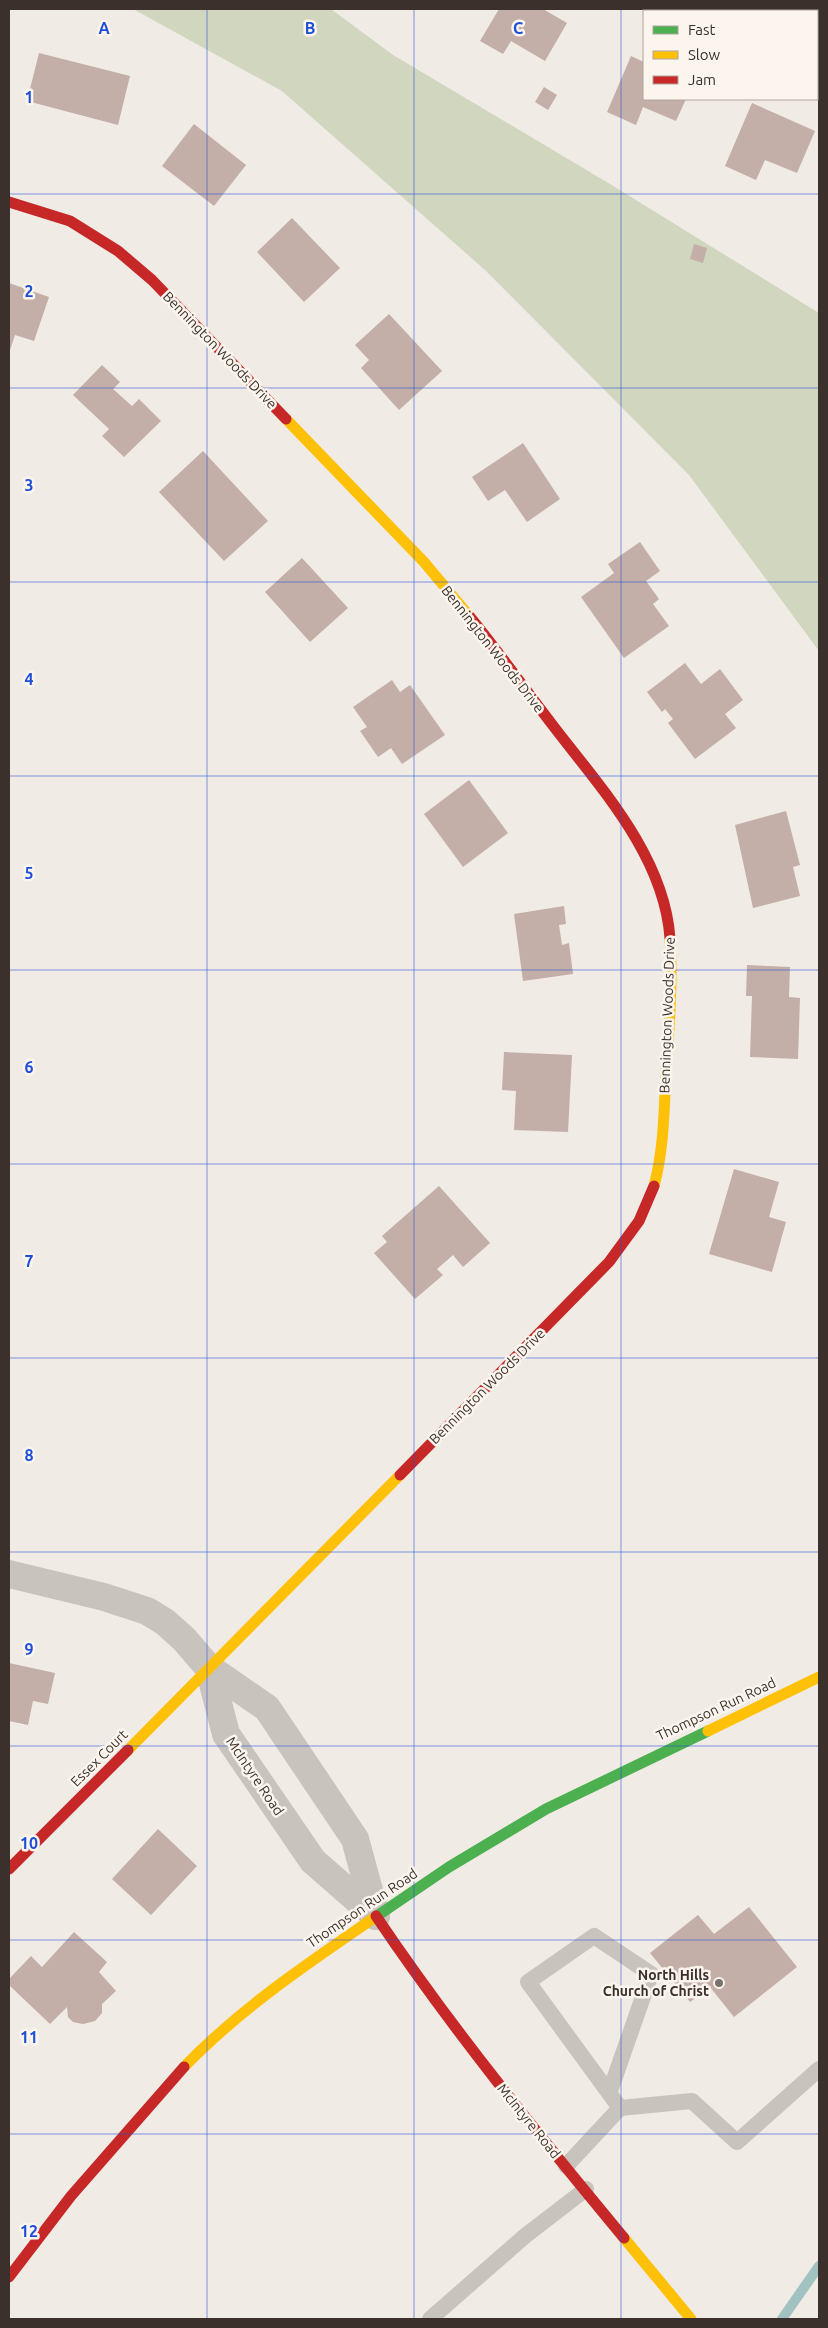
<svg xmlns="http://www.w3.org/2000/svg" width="828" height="2328" viewBox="0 0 828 2328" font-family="Ubuntu,sans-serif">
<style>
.green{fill:#d1d6bf}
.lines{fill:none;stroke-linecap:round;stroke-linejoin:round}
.stream{stroke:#a1c2c1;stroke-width:10}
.building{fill:#c3afa7}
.lane{stroke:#c9c3be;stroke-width:16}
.street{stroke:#c9c3be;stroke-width:28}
.fast{stroke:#4caf50;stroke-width:11}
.slow{stroke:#ffc107;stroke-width:11}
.jam{stroke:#c62828;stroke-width:11}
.grid{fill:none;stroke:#1d4ed8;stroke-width:1;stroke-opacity:0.55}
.poi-dot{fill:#7a716c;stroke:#fbf5ee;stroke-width:2}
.labels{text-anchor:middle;stroke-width:5;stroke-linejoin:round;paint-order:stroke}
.street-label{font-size:14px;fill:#3b302b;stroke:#fbf5ee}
.poi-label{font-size:14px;font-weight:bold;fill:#3b302b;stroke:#fbf5ee;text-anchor:end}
.grid-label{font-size:16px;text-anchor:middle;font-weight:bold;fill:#1d4ed8;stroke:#fbf5ee;stroke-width:5;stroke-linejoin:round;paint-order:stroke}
</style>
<rect width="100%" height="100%" fill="#f0ebe5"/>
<polygon class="green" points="133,9 331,9 393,55 610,184 819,313 819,651 689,475 485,270 282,91"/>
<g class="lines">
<polyline class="stream" points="782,2319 819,2266"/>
</g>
<g class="building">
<polygon points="499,9 543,9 567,23 545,61 511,41 503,54 480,41"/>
<polygon points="39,53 130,76 118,125 27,101"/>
<polygon points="631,56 644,62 644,99 686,99 676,121 643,107 636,125 607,112"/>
<polygon points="544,87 557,95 548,110 535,102"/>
<polygon points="752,103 815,131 797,173 765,160 756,180 725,166"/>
<polygon points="194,124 246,165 214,206 162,166"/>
<polygon points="292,218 340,268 304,302 257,252"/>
<polygon points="694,244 707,248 703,263 690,259"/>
<polygon points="9,283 49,297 34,341 15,335 10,350"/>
<polygon points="389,314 442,371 399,410 361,368 369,360 355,345"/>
<polygon points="102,365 120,382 113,389 132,406 139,399 161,421 124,457 102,436 109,429 73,395"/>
<polygon points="523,443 560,499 527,522 505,490 488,501 472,477"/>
<polygon points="203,451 268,521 224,561 159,492"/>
<polygon points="640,542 660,571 646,581 659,599 653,604 669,626 624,658 581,597 614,573 608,564"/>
<polygon points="302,558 348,608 310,642 265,592"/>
<polygon points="685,663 701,684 720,669 743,700 725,714 736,728 695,759 668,723 673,719 665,709 662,712 647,692"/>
<polygon points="392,680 400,692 410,685 445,735 402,764 391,748 378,757 360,731 367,727 353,707"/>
<polygon points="469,780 508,833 463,867 424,814"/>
<polygon points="786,811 800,865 793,867 800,896 753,908 735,825"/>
<polygon points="564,906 566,924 559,925 562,945 569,943 573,974 523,981 514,914"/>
<polygon points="747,965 790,967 789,997 800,998 798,1059 750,1057 752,996 746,996"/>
<polygon points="504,1052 572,1055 568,1132 514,1130 516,1091 502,1090"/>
<polygon points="734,1169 779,1182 769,1217 786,1222 772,1272 709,1254"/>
<polygon points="439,1186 490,1243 463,1267 453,1255 437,1269 443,1275 415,1299 374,1253 387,1242 382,1236"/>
<polygon points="9,1663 55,1673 48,1704 33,1701 28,1725 9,1721"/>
<polygon points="158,1829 197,1866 151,1915 112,1879"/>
<polygon points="749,1907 797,1967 734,2017 710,1987 690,2002 650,1953 698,1915 714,1934"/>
<polygon points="74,1932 107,1962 99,1972 116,1991 102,2004 102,2013 95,2021 83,2024 73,2022 68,2017 67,2007 50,2024 9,1985 9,1979 31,1956 42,1967"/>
</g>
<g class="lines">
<g class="lane">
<polyline points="620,2108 692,2101 737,2142 819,2069"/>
<polyline points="566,2166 620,2108 528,1982 594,1936 651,1974 610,2091"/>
<polyline points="430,2319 525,2236 586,2189"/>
</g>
<g class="street">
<polyline points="738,9 745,11"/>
<polyline points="817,40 819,41"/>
<polyline points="9,1574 104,1597 147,1611 165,1622 184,1639 209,1668 267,1708 355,1839 376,1916"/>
<polyline points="209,1668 226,1734 313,1861 376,1916"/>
</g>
<polyline class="fast" points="374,1918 449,1867 546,1809 708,1731"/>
<g class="slow">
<polyline points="286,419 424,562 470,617"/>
<path d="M654 1186C664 1149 664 1110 666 1072 669 1028 673 983 670 938"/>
<polyline points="708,1731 819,1677"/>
<polyline points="128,1750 400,1475"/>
<path d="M184 2067C241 2008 307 1964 374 1918"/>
<polyline points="624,2238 691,2319"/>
</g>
<g class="jam">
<polyline points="9,202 70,221 118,251 152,280 286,419"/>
<path d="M470 617C498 651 524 688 551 723 599 786 664 855 670 938"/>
<polyline points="400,1475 609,1262 639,1221 654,1186"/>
<polyline points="9,1869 128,1750"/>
<path d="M376 1916C452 2029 537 2133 624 2238"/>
<polyline points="9,2277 71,2196 184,2067"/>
</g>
</g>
<path class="grid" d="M207 9V2319M414 9V2319M621 9V2319M9 194H819M9 388H819M9 582H819M9 776H819M9 970H819M9 1164H819M9 1358H819M9 1552H819M9 1746H819M9 1940H819M9 2134H819"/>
<circle class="poi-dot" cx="719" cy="1983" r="5"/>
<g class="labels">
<g class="street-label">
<text transform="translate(220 350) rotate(46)" y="5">Bennington Woods Drive</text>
<text transform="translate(493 649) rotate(52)" y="5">Bennington Woods Drive</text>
<text transform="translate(667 1015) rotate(-88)" y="5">Bennington Woods Drive</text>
<text transform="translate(487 1386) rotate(-45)" y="5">Bennington Woods Drive</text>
<text transform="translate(716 1709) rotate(-25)" y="5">Thompson Run Road</text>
<text transform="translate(99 1758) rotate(-45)" y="5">Essex Court</text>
<text transform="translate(255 1776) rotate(56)" y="5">McIntyre Road</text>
<text transform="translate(362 1908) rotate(-34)" y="5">Thompson Run Road</text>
<text transform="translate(529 2121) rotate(51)" y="5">McIntyre Road</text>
</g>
<g class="poi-label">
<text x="709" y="1980">North Hills<tspan x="709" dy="16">Church of Christ</tspan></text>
</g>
</g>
<g class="grid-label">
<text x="104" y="34">A</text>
<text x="310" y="34">B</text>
<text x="518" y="34">C</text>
<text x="29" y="103">1</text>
<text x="29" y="297">2</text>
<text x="29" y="491">3</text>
<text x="29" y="685">4</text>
<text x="29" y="879">5</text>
<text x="29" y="1073">6</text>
<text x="29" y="1267">7</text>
<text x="29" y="1461">8</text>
<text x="29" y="1655">9</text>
<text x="29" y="1849">10</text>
<text x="29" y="2043">11</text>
<text x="29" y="2237">12</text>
</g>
<rect width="828" height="2328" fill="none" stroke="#3b302b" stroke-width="20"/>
<rect x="643" y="10" width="175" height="90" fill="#fbf5ee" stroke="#aea6a0"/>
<rect x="653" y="26" width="25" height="8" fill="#4caf50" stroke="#aea6a0"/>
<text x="688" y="35" font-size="15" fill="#3b302b">Fast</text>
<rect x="653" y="51" width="25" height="8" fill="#ffc107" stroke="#aea6a0"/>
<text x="688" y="60" font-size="15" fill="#3b302b">Slow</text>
<rect x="653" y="76" width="25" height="8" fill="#c62828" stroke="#aea6a0"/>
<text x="688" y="85" font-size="15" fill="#3b302b">Jam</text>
</svg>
